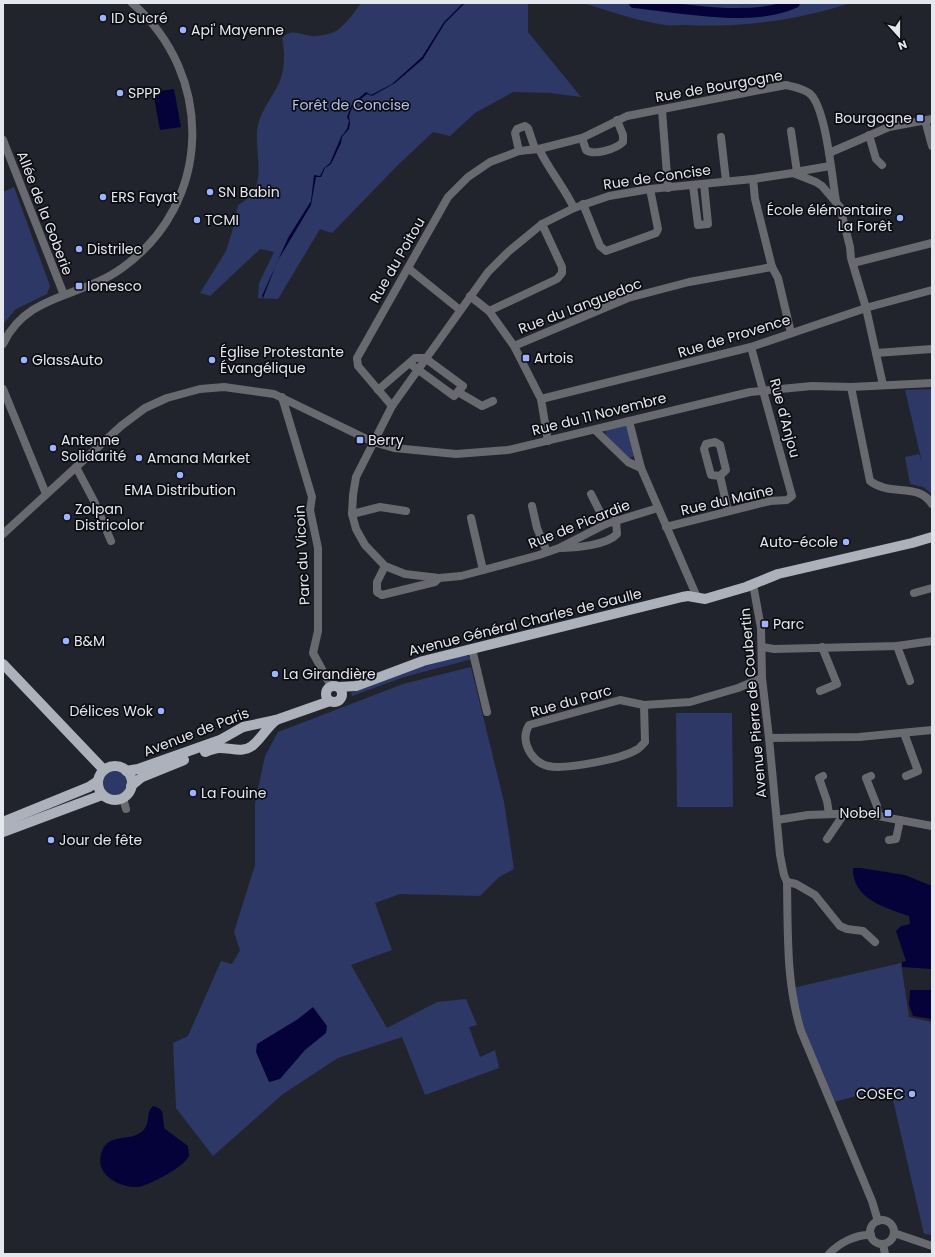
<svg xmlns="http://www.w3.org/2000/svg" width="935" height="1257" viewBox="0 0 935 1257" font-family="Poppins,sans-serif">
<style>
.green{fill:#2d3866}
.water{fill:#05023a}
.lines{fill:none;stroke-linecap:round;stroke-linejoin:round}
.river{stroke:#05023a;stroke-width:10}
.minor{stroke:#696a6f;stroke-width:8}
.major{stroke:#adb1bb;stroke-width:10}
.poi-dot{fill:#9eb3fd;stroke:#0c0d12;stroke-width:1.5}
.labels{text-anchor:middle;stroke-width:3.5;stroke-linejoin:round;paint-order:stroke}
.poi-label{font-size:14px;fill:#e5e7ee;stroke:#0c0d12;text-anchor:start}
.street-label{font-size:14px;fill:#e5e7ee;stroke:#0c0d12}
.park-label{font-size:14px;fill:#b4c1ec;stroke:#0c0d12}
</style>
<rect width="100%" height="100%" fill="#21242d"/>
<g class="green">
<path d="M361 3H528V32L581 97 550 93 513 92 475 113 450 136 433 132 398 165 332 233 320 229 278 299 258 298 259 283 274 252 260 249 210 296 200 293 226 251 232 232 238 205C274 185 250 152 259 121 263 108 273 96 279 83 285 70 285 52 282 38 291 28 300 34 311 36 316 37 331 34 336 31 346 24 354 13 361 3Z"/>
<path d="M583 3H851C798 20 741 28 686 25 679 25 672 26 665 25 638 21 609 11 583 3Z"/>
<polygon points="14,187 50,286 47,294 16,309 3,324 3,192"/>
<polygon points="932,389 932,494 923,487 910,484 905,457 919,454 922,462 905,390"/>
<polygon points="625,425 628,428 634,456 628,459 605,437 606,430"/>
<polygon points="466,655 472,659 404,677 352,696 351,693 416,668"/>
<polygon points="471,667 504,802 514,869 499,877 480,896 400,894 375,903 392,950 351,965 387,1028 437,1002 466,999 477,1025 469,1027 480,1057 495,1050 499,1068 425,1095 402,1037 338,1058 283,1094 213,1156 176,1108 173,1043 188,1036 221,961 232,964 240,950 234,932 255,865 255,803 265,756 278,732 403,684"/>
<polygon points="676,713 732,713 733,807 677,807"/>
<circle cx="115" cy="783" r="12"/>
<polygon points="901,963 909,1017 932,1022 932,1235 924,1234 890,1087 834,1102 803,1032 795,989 797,987"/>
</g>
<g class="water">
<polygon points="463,3 465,3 445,23 423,59 395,83 372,96 367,94 353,105 349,116 350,123 349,129 342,137 341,143 331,164 325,168 321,177 316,177 311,205 277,262 263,298 262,296 288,238 311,201 314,175 320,176 324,168 330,163 341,137 347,129 349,121 347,117 352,104 366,92 371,95 392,84 422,57 444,22"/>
<polygon points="174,89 181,127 160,130 153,92"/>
<path d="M853 868H861L905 875 932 886V969L902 967V962L906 961 896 931 901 926 910 924 909 916C886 908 852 899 853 868Z"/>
<polygon points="910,990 932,990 932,1019 913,1016 909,1005"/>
<polygon points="313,1007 327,1026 326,1033 305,1050 280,1079 269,1082 256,1052 257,1044 298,1019"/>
<path d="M153 1106C167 1109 161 1118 165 1129L188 1146C188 1149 189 1153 189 1155 187 1166 148 1186 138 1187 119 1188 93 1174 102 1151 109 1131 134 1144 145 1128 150 1121 146 1112 153 1106Z"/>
</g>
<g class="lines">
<path class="river" d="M634 3C681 8 752 23 795 3"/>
<g class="minor">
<polyline points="662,110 668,188"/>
<path d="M617 120 623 135V142C616 149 594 156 586 150L582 138 627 116 786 85C794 87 802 88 809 93 826 105 832 179 836 201"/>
<polyline points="925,120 932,146"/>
<polyline points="791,131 797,172"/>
<polyline points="869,135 876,159 882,165"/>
<polyline points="721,137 726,181"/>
<polyline points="3,140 64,295"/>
<path d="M539 149C549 170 564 187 574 208"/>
<polyline points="519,151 515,133 517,129 525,126 528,128 535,149"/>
<polyline points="829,153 889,127 932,119"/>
<polyline points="795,172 830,166"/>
<polyline points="753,179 755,199 772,267 778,278 791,333"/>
<polyline points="693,185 698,225 708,224 704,184"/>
<polyline points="583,204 600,246 606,251 656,233 658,229 650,189"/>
<polyline points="853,263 932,243"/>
<polyline points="408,268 460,310"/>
<polyline points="470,296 489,311 514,346 541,399 548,441"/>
<polyline points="489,311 557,279 562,273 562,267 542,224"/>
<path d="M3 344C27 293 81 298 122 268 213 203 215 75 132 3"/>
<polyline points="514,346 628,298 689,282 772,267"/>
<polyline points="876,353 932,349"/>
<path d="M851 387 870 481C891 497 918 482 932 504"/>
<polyline points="3,389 46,494"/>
<polyline points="378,390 415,358 425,358 463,386 454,396 409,363"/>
<polyline points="458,392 482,406 493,401"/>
<polyline points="282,397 312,497 310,510 318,548 318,631 313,653 331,686"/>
<polyline points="541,399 751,347 869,307 932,290"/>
<polyline points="392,406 358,366 357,358 448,197 468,177 490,162 519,151 539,149 582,138"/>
<polyline points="629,421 641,468 697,597"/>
<polyline points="595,430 628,462 641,468"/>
<polygon points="715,442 720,445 726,470 720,476 711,475 704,449 706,444"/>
<polyline points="76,467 94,501 111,541"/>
<polyline points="720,476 728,511"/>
<polyline points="591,494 606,524"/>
<polyline points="532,506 537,528 547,552"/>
<polyline points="658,508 606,524 559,548 539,555 461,576 439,578 405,574 385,566 365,545 356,529 352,514 353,495 356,477 392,406 488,272 508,252 542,224 574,208 609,196 650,189 753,179 793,173 816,182 822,186 840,207 850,247 851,258 866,308 883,385"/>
<polyline points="352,514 380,507 406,511"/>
<polyline points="471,518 483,570"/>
<polyline points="666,527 770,501 787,500 792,496 751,347"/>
<polyline points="3,534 121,426 145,408 167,398 200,389 224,387 274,394 373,442 394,448 456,454 508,450 750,392 812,386 851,387 932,383"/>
<path d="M562 548C576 548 607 545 617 534L616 520"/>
<polyline points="385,566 377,582 377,592 382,595 435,582 438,579"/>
<path d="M753 584 761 628 762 678 769 738 780 855 784 875 787 882C788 932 786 983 801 1031L872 1201 878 1221"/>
<polyline points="914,593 932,588"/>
<polyline points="897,646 910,681"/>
<polyline points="762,647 774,649 897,646 932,641"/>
<polyline points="472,649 487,712"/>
<polyline points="820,691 837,684 822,647"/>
<path d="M644 705 645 742C642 745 639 749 636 750 621 759 565 770 548 766 538 764 530 755 527 746 524 738 525 732 529 725L620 700 644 705 690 702 738 688 762 678"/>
<polyline points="904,733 918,771 906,776"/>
<polyline points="769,738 859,737 932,730"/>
<polyline points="823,776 819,778 827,801 829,814"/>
<polyline points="871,776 866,778 877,806 878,815"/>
<polyline points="123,798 126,809"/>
<polyline points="777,820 808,815 862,813 932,826"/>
<polyline points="827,839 844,814"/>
<polyline points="889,840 896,839 900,820"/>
<polyline points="787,882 796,884 815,895 840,926 847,929 863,931 875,942"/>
<circle cx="882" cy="1232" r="12"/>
<polyline points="894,1233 932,1246"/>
<polyline points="883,1244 885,1254"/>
<path d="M829 1254C839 1243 856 1234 871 1235"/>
</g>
<g class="major">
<polyline points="3,664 104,770"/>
<circle cx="334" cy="694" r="8"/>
<polyline points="339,687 356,686 423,661 682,597 688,596 705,599 746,587 778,574 912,543 932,537"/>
<path d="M205 752C210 750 215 748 220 748 232 748 242 753 252 746 261 739 267 727 276 720"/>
<circle cx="115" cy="783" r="17"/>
<polyline points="126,771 138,769 220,740 243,727 276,720 330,701"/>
<polyline points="131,786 142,777 184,760"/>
<polyline points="3,822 89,787 98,781"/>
<polyline points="3,832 102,795"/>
</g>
</g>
<g class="poi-dot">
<circle cx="103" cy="18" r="4"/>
<circle cx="183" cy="30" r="4"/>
<circle cx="120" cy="93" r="4"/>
<rect x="916" y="114" width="8" height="8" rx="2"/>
<circle cx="210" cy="192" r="4"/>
<circle cx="103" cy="197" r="4"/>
<circle cx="900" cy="218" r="4"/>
<circle cx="197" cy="220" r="4"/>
<circle cx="79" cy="249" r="4"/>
<rect x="75" y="282" width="8" height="8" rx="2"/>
<rect x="522" y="354" width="8" height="8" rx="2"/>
<circle cx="24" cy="360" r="4"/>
<circle cx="212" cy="360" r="4"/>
<rect x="356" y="436" width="8" height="8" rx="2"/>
<circle cx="53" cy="448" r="4"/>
<circle cx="139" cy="458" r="4"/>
<circle cx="180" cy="475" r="4"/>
<circle cx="67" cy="517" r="4"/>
<circle cx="846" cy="542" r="4"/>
<rect x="761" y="620" width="8" height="8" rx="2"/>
<circle cx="66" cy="641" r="4"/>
<circle cx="275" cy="674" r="4"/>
<circle cx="161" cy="711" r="4"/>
<circle cx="193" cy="793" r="4"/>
<rect x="884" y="809" width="8" height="8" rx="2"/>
<circle cx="51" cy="840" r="4"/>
<circle cx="912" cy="1094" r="4"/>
</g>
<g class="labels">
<g class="poi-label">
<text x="111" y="23">ID Sucré</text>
<text x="191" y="35">Api' Mayenne</text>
<text x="128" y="98">SPPP</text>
<text x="912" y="123" text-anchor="end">Bourgogne</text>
<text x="218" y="197">SN Babin</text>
<text x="111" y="202">ERS Fayat</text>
<text x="892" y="215" text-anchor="end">École élémentaire<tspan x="892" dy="16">La Forêt</tspan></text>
<text x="205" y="225">TCMI</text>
<text x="87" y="254">Distrilec</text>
<text x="87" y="291">Ionesco</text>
<text x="220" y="357">Église Protestante<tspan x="220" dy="16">Évangélique</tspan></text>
<text x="534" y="363">Artois</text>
<text x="32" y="365">GlassAuto</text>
<text x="61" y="445">Antenne<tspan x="61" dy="16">Solidarité</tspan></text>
<text x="368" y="445">Berry</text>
<text x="147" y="463">Amana Market</text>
<text x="180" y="495" text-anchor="middle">EMA Distribution</text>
<text x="75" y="514">Zolpan<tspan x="75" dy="16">Districolor</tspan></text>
<text x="838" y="547" text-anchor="end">Auto-école</text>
<text x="773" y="629">Parc</text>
<text x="74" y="646">B&amp;M</text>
<text x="283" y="679">La Girandière</text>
<text x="153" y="716" text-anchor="end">Délices Wok</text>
<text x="201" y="798">La Fouine</text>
<text x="880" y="818" text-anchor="end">Nobel</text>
<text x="59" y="845">Jour de fête</text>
<text x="904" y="1099" text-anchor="end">COSEC</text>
</g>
<g class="street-label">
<text transform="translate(719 86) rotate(-10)" y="5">Rue de Bourgogne</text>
<text transform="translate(657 177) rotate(-8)" y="5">Rue de Concise</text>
<text transform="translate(45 213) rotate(69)" y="5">Allée de la Goberie</text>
<text transform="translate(397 260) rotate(-60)" y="5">Rue du Poitou</text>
<text transform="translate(580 306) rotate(-21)" y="5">Rue du Languedoc</text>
<text transform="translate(734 336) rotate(-17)" y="5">Rue de Provence</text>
<text transform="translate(599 414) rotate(-14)" y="5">Rue du 11 Novembre</text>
<text transform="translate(785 418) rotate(75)" y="5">Rue d'Anjou</text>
<text transform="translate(727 500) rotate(-13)" y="5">Rue du Maine</text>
<text transform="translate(579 524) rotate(-22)" y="5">Rue de Picardie</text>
<text transform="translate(302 555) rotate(-93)" y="5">Parc du Vicoin</text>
<text transform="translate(525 622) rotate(-14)" y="5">Avenue Général Charles de Gaulle</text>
<text transform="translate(571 701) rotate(-16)" y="5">Rue du Parc</text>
<text transform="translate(753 703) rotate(-95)" y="5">Avenue Pierre de Coubertin</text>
<text transform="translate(196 732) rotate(-21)" y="5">Avenue de Paris</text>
</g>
<g class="park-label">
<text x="351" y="110">Forêt de Concise</text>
</g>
</g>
<rect width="935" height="1257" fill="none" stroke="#e5e7ee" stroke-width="8"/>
<g transform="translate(899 36) rotate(159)" stroke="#0c0d12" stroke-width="3" paint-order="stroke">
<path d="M0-3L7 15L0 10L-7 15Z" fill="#e5e7ee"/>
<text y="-6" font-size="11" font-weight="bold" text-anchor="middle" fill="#e5e7ee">N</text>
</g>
</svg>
